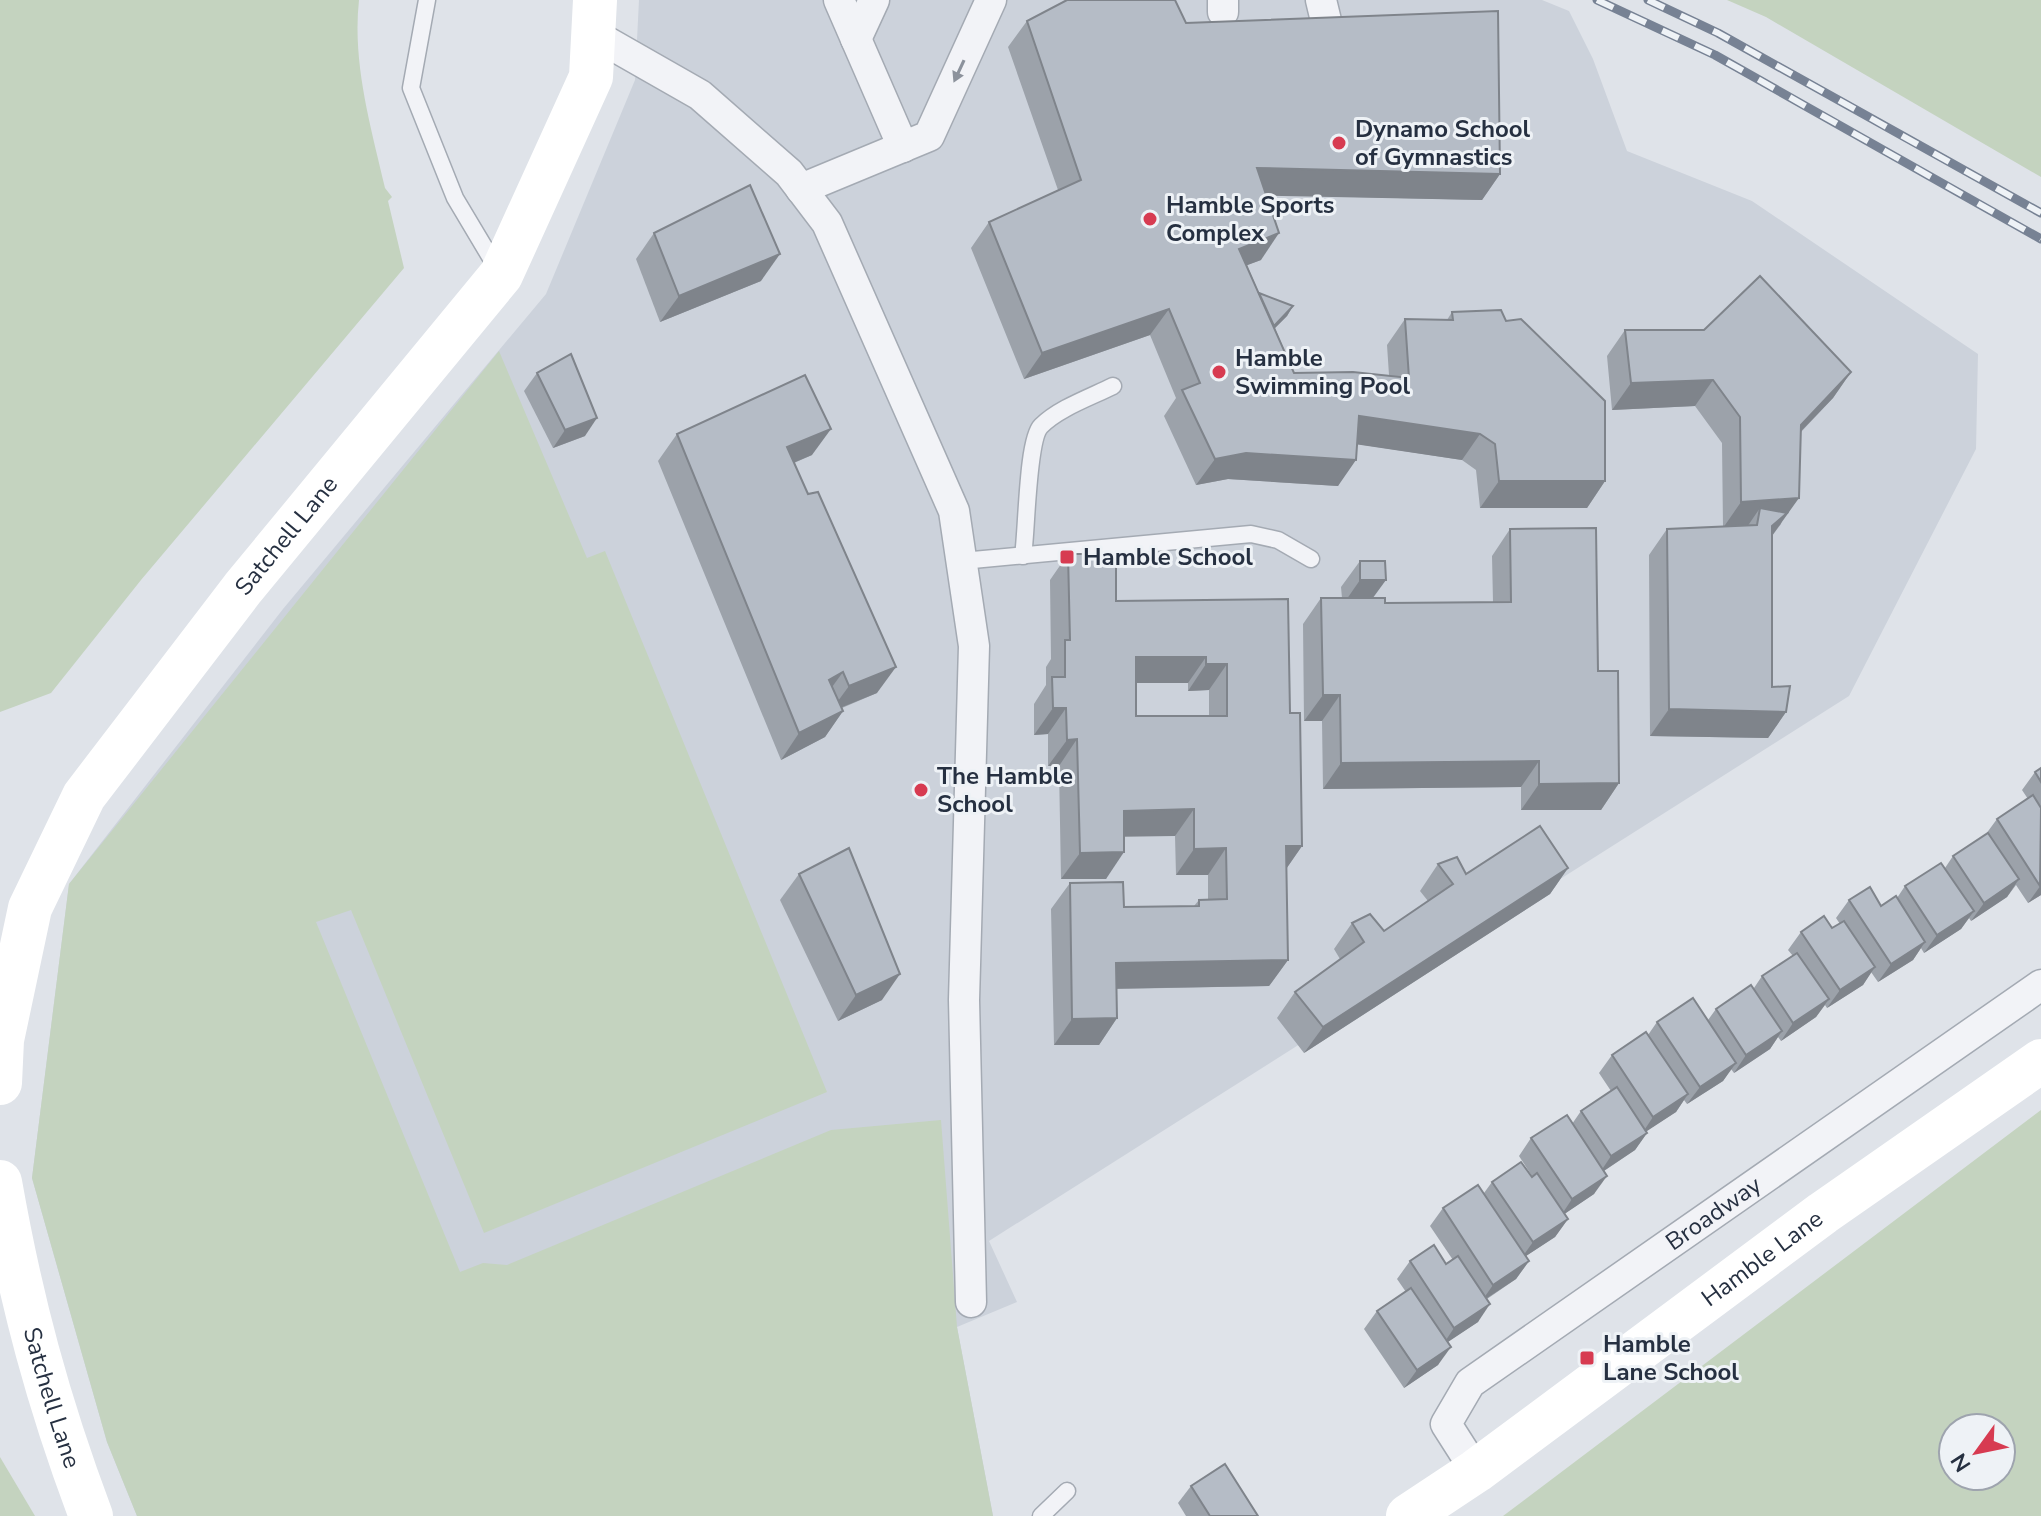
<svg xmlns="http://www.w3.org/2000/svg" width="2041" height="1516" viewBox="0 0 2041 1516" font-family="'Nunito Sans',sans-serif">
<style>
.built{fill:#ccd2db}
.green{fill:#c4d3bf;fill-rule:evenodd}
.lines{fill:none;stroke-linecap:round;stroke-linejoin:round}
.lane-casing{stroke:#a4aab3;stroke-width:19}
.street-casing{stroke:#a4aab3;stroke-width:33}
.lane{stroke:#f2f3f7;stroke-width:16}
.street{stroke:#f2f3f7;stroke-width:30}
.secondary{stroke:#fff;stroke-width:44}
.rail-casing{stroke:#778294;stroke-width:9}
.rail{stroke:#eef2f6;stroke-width:6;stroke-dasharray:18;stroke-linecap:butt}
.wall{fill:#9ca2aa;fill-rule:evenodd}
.shaded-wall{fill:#7f848b}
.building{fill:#b5bcc6;stroke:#7f848b;stroke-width:2;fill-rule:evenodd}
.oneway{fill:#8c929c}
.poi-dot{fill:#d73b51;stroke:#eef2f6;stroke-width:3}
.labels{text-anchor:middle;stroke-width:6;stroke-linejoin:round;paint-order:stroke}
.poi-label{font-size:24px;font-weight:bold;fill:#263041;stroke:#eef2f6;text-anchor:start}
.street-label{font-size:24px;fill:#263041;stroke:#eef2f6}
</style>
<rect width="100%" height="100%" fill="#dfe3e9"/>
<polygon class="built" points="639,0 1542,0 1569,11 1593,59 1627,151 1752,201 1978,354 1976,449 1849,696 989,1241 1017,1302 957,1327 993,1516 137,1516 107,1442 32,1178 69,884 283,609 546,294 635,80"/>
<g class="green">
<path d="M0 0H359C352 63 371 127 385 188L392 197 388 201 404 268 141 580 51 693 0 712Z"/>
<polygon points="1727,0 2041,0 2041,177 1766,17"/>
<polygon points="499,351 587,558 605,551 827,1092 484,1233 351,910 316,922 460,1272 483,1263 507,1265 831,1130 941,1120 957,1327 993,1516 137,1516 107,1442 32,1178 69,884"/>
<path d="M2041 1110V1516H1503ZM1953 1428H2001V1476H1953Z"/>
<polygon points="0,1457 35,1516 0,1516"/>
</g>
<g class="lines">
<defs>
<g id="lane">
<polyline points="427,0 411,88 455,198 498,270"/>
<path d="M1023 556C1027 530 1027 440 1041 426 1059 408 1091 397 1113 386"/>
<polyline points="962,561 1251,534 1278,540 1311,559"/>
<polyline points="1041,1516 1067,1491"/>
</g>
<g id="street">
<polyline points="839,0 903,147"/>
<polyline points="1321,0 1327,25"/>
<polyline points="1223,12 1223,0"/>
<polyline points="593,34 700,95 789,173 827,223 954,511 974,646 964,1000 971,1302"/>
<polyline points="856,39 874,0"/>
<polyline points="801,189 929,136 991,0"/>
<path id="s1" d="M1476 1471 1446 1424 1470 1383 2041 985"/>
</g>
</defs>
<use href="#lane" class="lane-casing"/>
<use href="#street" class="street-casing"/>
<use href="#lane" class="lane"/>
<use href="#street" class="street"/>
<g class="secondary">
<path id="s2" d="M0 1083 2 1040 30 908 84 796 243 588 501 275 591 77 595 0"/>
<path id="s3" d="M0 1182C21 1301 48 1402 91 1516"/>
<path id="s4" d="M1408 1516 1476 1471 1823 1213 2041 1061"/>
</g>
<defs>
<g id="rail">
<polyline points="1597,0 1715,55 2041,239"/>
<polyline points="1648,0 1718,33 2041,213"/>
</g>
</defs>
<use href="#rail" class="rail-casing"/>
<use href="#rail" class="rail"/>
</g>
<g class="wall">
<polygon points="1027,21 1186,23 1500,174 1482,200 1266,195 1261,260 1247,265 1259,293 1293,306 1287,316 1275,328 1294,373 1389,375 1387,345 1405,319 1447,320 1452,312 1506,321 1605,481 1587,508 1480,508 1476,470 1462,460 1357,444 1338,486 1228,479 1196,485 1164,416 1176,398 1150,335 1024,379 971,248 989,222 1058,190 1008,47"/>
<polygon points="654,233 761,281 660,322 636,259"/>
<polygon points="1625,330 1851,372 1833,398 1801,432 1781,524 1772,536 1772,687 1786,712 1768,738 1650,736 1649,555 1667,529 1723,527 1722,443 1695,406 1612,410 1607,356"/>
<polygon points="537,373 585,436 553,448 524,391"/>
<polygon points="677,434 812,455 794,463 877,693 842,708 843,711 825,737 781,760 658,461"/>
<polygon points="1510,529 1598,671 1619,783 1601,810 1521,810 1521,787 1323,789 1322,721 1304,721 1303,624 1321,598 1342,598 1341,587 1360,561 1373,598 1385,603 1493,602 1492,556"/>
<path d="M1068 554 1116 601 1288 599 1290 713 1302 846 1286 869 1288 960 1269 986 1116 989 1117 1018 1099 1045H1054L1051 909 1070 883 1124 907 1194 906 1199 900H1208V875H1176L1175 836H1124L1106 879H1061L1059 766H1048V734L1034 735V704L1046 685V667L1051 659 1050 580ZM1136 683H1188V691L1209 690V716H1136Z"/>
<polygon points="2041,768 2041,895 2028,903 2016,885 2007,897 1971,921 1969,918 1961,929 1924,953 1921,948 1913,960 1878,982 1871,972 1863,985 1827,1008 1825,1005 1816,1017 1781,1041 1778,1037 1770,1049 1734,1073 1731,1069 1723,1081 1687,1104 1684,1100 1676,1112 1646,1131 1647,1133 1635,1150 1604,1171 1594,1194 1564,1214 1568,1219 1555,1237 1526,1256 1529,1261 1516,1279 1487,1299 1478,1322 1447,1342 1438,1365 1404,1388 1364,1329 1377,1311 1406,1292 1397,1279 1410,1261 1446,1264 1453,1260 1430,1226 1443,1208 1484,1193 1492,1182 1532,1176 1519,1156 1531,1138 1572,1124 1581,1111 1611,1091 1599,1073 1612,1055 1648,1035 1657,1022 1708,1020 1716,1009 1754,988 1762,976 1793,956 1788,950 1801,932 1832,928 1840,924 1836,918 1849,900 1881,906 1897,898 1905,886 1945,868 1953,856 1986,834 1997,819 2028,799 2022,790 2035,772"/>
<polygon points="1438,864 1466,874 1568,868 1550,894 1304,1053 1277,1018 1295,992 1340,959 1334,949 1352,923 1384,931 1428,901 1420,891"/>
<polygon points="799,874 882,1000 838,1021 780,900"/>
<polygon points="1191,1486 1258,1516 1186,1516 1178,1503"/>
</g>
<g class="shaded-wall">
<polygon points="1257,168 1500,174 1482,200 1239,195"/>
<polygon points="1279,233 1261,260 1221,275 1239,249"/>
<polygon points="780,254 761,281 660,322 679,296"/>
<polygon points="1293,306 1287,316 1265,338 1271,329"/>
<polygon points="1169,309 1150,335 1024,379 1042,353"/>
<polygon points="1851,372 1833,398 1782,451 1801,425"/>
<polygon points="1713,380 1695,406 1612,410 1631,383"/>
<polygon points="1359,416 1480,434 1462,460 1341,442"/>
<polygon points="597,418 585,436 553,448 565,430"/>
<polygon points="831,429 812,455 769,473 787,447"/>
<polygon points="1246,453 1356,460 1338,486 1228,479 1196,485 1215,459"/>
<polygon points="1499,481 1605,481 1587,508 1480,508"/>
<polygon points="1799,498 1769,540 1760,508 1747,527 1723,528 1741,502"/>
<polygon points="1360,580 1386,580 1367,606 1342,606"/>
<polygon points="1136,657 1206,657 1188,683 1118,683"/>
<polygon points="1206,664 1227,664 1209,690 1188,691"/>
<polygon points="896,667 877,693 830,712 849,686"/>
<polygon points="843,672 824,698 829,680"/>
<polygon points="1323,695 1340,695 1322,721 1304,721"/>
<polygon points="1053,708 1066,708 1048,734 1034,735"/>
<polygon points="1669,709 1786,712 1768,738 1650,736"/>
<polygon points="843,711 825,737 781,760 799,733"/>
<polygon points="1077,739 1059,766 1048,766 1067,740"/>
<polygon points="1539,761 1521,787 1323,789 1341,763"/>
<polygon points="1619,783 1601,810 1521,810 1539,784"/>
<polygon points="1194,809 1175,836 1105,837 1124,811"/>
<polygon points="1286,846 1302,846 1284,872"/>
<polygon points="1226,848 1208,875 1176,875 1194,849"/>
<polygon points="1124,852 1106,879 1061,879 1080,853"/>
<polygon points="1568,868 1550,894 1304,1053 1323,1027"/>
<polygon points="2019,879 2007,897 1971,921 1984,903"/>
<polygon points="2041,885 2041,895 2028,903"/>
<polygon points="1974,911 1961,929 1924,953 1937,935"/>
<polygon points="1925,942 1913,960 1878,982 1891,964"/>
<polygon points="1288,960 1269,986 1098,989 1116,963"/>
<polygon points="1875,967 1863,985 1827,1008 1840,990"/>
<polygon points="900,974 882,1000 838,1021 856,995"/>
<polygon points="1829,999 1816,1017 1781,1041 1793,1023"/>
<polygon points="1117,1018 1099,1045 1054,1045 1072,1019"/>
<polygon points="1782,1031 1770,1049 1734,1073 1746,1055"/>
<polygon points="1736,1063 1723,1081 1687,1104 1700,1087"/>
<polygon points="1688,1094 1676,1112 1641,1135 1653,1117"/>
<polygon points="1647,1133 1635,1150 1599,1174 1611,1156"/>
<polygon points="1607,1176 1594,1194 1560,1217 1572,1199"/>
<polygon points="1568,1219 1555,1237 1520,1260 1533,1242"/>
<polygon points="1529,1261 1516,1279 1481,1302 1493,1285"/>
<polygon points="1490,1304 1478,1322 1442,1346 1454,1328"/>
<polygon points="1451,1347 1438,1365 1404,1388 1417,1370"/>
</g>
<g class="building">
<polygon points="1067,0 1175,0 1186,23 1498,11 1500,174 1257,168 1279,233 1239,249 1294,373 1353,372 1409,378 1405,319 1453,320 1452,312 1501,310 1506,321 1521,319 1605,401 1605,481 1499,481 1495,444 1480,434 1359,416 1356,460 1246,453 1215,459 1182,390 1200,383 1169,309 1042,353 989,222 1081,180 1027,21"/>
<polygon points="750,185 780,254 679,296 654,233"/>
<polygon points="1760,276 1851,372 1801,425 1799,498 1741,502 1740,417 1713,380 1631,383 1625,330 1704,330"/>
<polygon points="1259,293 1293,306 1274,326"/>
<polygon points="571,354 597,418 565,430 537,373"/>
<polygon points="805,375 831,429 787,447 808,494 818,492 896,667 849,686 843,672 829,680 843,711 799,733 677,434"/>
<polygon points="1760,508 1787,513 1772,526 1772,687 1790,686 1786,712 1669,709 1667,529 1757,525"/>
<polygon points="1596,528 1598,671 1618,671 1619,783 1539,784 1539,761 1341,763 1340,695 1323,695 1321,598 1385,598 1385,603 1511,602 1510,529"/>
<path d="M1068 554H1116V601L1288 599 1290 713H1300L1302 846H1286L1288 960 1116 963 1117 1018 1072 1019 1070 883 1123 882 1124 907 1199 906V900L1227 899 1226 848 1194 849V809L1124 811V852L1080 853 1077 739 1067 740 1066 708H1053L1052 677H1065V640H1070ZM1136 657H1206V664H1227V716H1136Z"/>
<polygon points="1360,561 1385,561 1386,580 1360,580"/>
<polygon points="2041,768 2041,782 2035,772"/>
<polygon points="2033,795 2041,808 2040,886 1997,819"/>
<polygon points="1540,826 1568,868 1323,1027 1295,992 1364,942 1352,923 1370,914 1384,931 1453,884 1438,864 1457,857 1466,874"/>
<polygon points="1988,833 2019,879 1984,903 1953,856"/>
<polygon points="849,848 900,974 856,995 799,874"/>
<polygon points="1941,863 1974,911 1937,935 1905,886"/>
<polygon points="1870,887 1881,906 1896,896 1925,942 1891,964 1849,900"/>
<polygon points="1824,916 1832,928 1844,921 1875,967 1840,990 1801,932"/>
<polygon points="1797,953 1829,999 1793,1023 1762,976"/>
<polygon points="1751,985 1782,1031 1746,1055 1716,1009"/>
<polygon points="1693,998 1736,1063 1700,1087 1657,1022"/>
<polygon points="1646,1032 1688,1094 1653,1117 1612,1055"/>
<polygon points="1617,1087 1647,1133 1611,1156 1581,1111"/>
<polygon points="1567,1115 1607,1176 1572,1199 1531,1138"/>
<polygon points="1521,1162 1532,1177 1537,1173 1568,1219 1533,1242 1492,1182"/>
<polygon points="1478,1185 1529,1261 1493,1285 1443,1208"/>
<polygon points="1434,1245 1446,1264 1458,1256 1490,1304 1454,1328 1410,1261"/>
<polygon points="1411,1288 1451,1347 1417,1370 1377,1311"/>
<polygon points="1225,1464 1258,1516 1210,1516 1191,1486"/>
</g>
<defs><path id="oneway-solid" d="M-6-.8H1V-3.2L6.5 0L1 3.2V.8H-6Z" transform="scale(2)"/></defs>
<use class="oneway" href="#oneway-solid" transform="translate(959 71) rotate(115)"/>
<g class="poi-dot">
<circle cx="1339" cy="143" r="8"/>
<circle cx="1150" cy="219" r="8"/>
<circle cx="1219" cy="372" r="8"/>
<rect x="1059" y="549" width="16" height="16" rx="4"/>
<circle cx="921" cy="790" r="8"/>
<rect x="1579" y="1350" width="16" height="16" rx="4"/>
</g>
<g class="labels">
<g class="poi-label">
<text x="1355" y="137">Dynamo School<tspan x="1355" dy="28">of Gymnastics</tspan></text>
<text x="1166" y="213">Hamble Sports<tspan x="1166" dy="28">Complex</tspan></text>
<text x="1235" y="366">Hamble<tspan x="1235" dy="28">Swimming Pool</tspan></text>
<text x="1083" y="565">Hamble School</text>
<text x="937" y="784">The Hamble<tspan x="937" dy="28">School</tspan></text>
<text x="1603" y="1352">Hamble<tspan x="1603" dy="28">Lane School</tspan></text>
</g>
<g class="street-label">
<text dy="8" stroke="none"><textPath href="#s2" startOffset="632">Satchell Lane</textPath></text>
<text dy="8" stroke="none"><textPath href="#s1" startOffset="400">Broadway</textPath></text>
<text dy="8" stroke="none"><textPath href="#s4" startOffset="438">Hamble Lane</textPath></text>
<text dy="8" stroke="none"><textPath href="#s3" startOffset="222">Satchell Lane</textPath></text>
</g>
</g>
<g transform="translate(1977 1452) rotate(237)"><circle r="38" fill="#eef2f6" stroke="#9ea4ae" stroke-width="2"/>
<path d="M0-6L14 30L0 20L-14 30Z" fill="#d73b51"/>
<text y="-12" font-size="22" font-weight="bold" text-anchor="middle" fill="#263041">N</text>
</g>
</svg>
